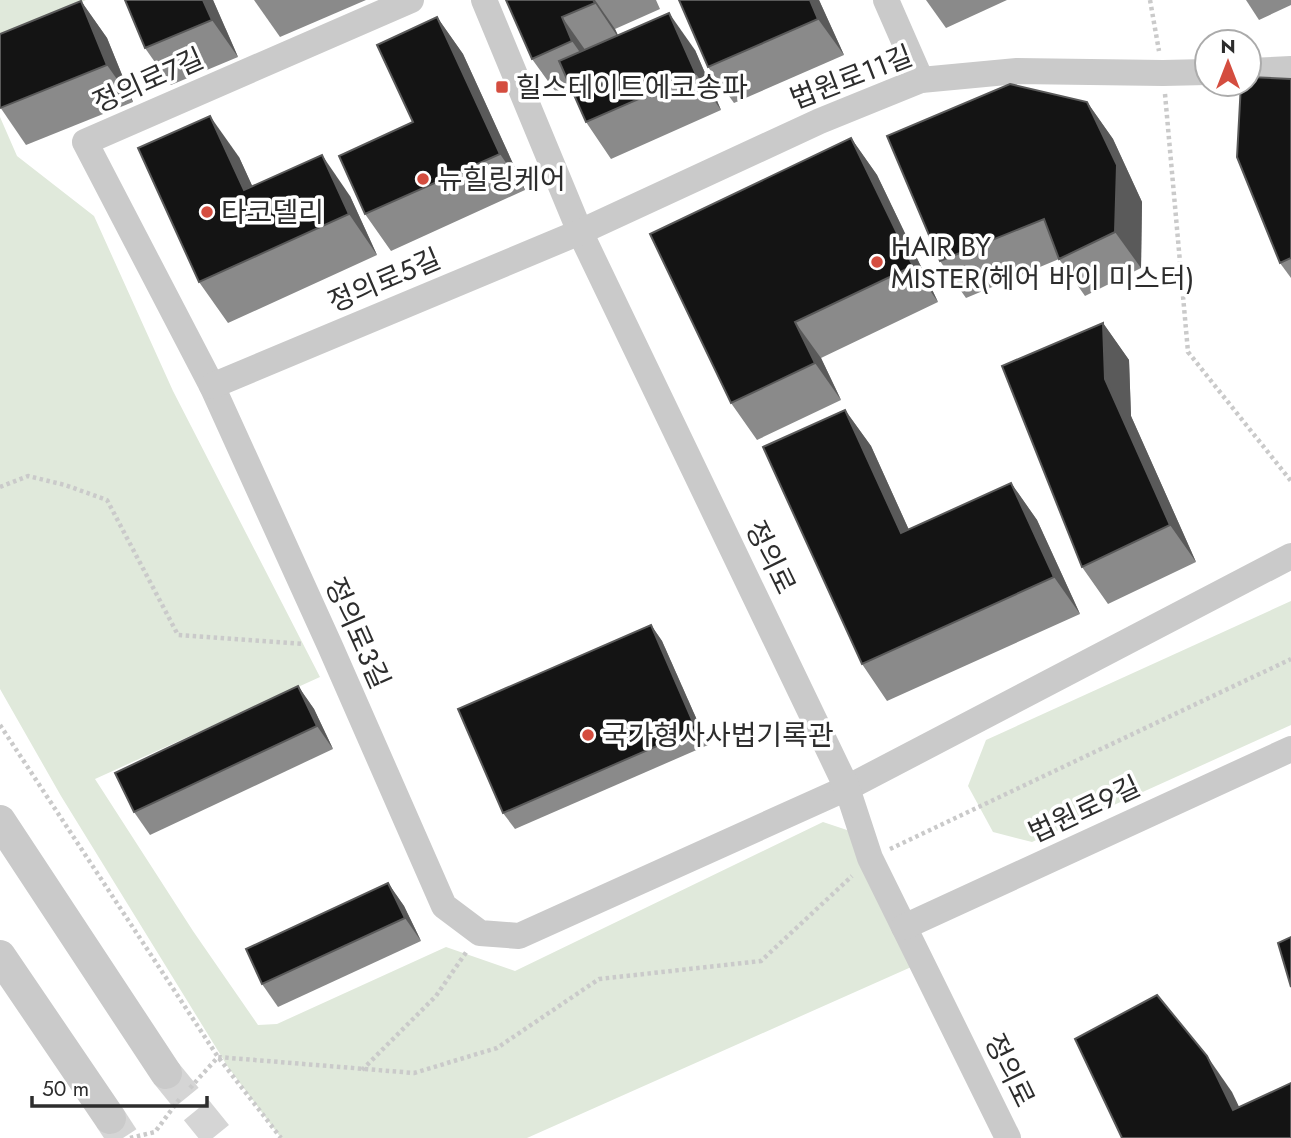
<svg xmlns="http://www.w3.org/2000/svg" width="1291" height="1138" viewBox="0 0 1291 1138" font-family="Jost,'Noto Sans KR',sans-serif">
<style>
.green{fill:#e0e9db}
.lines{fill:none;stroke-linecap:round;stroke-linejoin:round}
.tertiary-tunnel{stroke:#d5d5d5;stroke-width:32;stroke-dasharray:32 16;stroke-linecap:butt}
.path{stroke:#cacaca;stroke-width:4.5;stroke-dasharray:3.5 3.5;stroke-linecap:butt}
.minor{stroke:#cacaca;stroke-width:26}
.tertiary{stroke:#cacaca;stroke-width:32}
.wall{fill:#8a8a8a}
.shaded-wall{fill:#5a5a5a}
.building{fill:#141414;stroke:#5a5a5a;stroke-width:2}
.poi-dot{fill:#d44d3f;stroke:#fff;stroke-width:2.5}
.labels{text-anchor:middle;stroke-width:7;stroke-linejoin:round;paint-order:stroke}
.street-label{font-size:28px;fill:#2d2d2d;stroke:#fff}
.poi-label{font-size:28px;fill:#2d2d2d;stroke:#fff;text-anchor:start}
</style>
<rect width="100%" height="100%" fill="#fff"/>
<g class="green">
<polygon points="0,0 86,0 0,36"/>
<polygon points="0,117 17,156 94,216 173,391 320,677 95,779 193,931 258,1025 277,1024 446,947 515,971 823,822 859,834 918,964 527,1138 281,1138 228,1067 61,796 0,689"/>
<polygon points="1291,601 1291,725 1032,842 993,832 968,786 986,740"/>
</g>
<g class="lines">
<g class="tertiary-tunnel">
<polyline points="166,1073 219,1138"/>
<polyline points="110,1118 123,1138"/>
</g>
<g class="path">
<polyline points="1150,0 1159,51"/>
<polyline points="1165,94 1188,352 1291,481"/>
<polyline points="0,487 28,476 65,485 107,500 178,635 303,644"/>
<polyline points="0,725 218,1057 281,1138"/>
<polyline points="890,849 1291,659"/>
<polyline points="362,1070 436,996 467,951"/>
<polyline points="190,1088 218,1057 414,1073 497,1048 599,979 761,961 852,876"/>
<polyline points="130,1138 155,1132 181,1097"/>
</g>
<g class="minor">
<polyline points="411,0 85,142 212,386 330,646 444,906 480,933 519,936 847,788 1291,556"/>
<polyline points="484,0 580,232 847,788 870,858 1008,1138"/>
<polyline points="886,0 921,80"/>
<polyline points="1249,71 1291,69"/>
<polyline points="212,386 580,232 820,121 921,80 1017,71 1163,73 1207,72"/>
<polyline points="904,927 1291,749"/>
</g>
<g class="tertiary">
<polyline points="0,821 166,1073"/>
<polyline points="0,956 110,1118"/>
</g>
</g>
<g class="wall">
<polygon points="125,0 213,0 238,57 171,85 145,48"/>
<polygon points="254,0 366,0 280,37"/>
<polygon points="506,0 656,0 660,9 615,29 618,35 695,50 721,110 611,159 586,122 571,89 558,95 532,59"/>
<polygon points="819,0 844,55 734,103 708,67"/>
<polygon points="926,0 1007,0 946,28"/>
<polygon points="1246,0 1291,0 1291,5 1259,20"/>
<polygon points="81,1 107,38 133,102 26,145 0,107"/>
<polygon points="437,17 463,54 525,190 391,251 365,214 413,122"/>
<polygon points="1291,79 1291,278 1280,263"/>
<polygon points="1087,102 1113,139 1142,202 1141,268 1085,296 1059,259 966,298 940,261"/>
<polygon points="851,138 877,175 938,302 821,358 841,400 757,440 731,403"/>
<polygon points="239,157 252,186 350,196 377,255 228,323 199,282"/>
<polygon points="1103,323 1129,360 1131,416 1196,562 1108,604 1082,567"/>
<polygon points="845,410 871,446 909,530 1011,483 1037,520 1080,614 887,701 862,664"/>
<polygon points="651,625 662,641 708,745 515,829 503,813"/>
<polygon points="298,686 314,709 333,749 150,835 134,812"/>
<polygon points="388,883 404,906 421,941 278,1007 262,984"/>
</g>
<g class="shaded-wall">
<polygon points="203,0 213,0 238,57 212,20"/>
<polygon points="593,0 595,0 615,29 620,40"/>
<polygon points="810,0 819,0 844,55 818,19"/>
<polygon points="81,1 107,38 133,102 107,65"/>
<polygon points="669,13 695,50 721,110 696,74"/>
<polygon points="437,17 463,54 525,190 500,154"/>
<polygon points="562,17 588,54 598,78 572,41"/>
<polygon points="1087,102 1113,139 1142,202 1141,268 1115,232"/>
<polygon points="210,116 239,157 273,231 244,190"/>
<polygon points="851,138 877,175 938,302 913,266"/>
<polygon points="322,155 350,196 377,255 349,214"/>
<polygon points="795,322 821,358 841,400 815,363"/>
<polygon points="1103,323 1129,360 1131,416 1196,562 1170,525 1105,379"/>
<polygon points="845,410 871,446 927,570 901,533"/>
<polygon points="1011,483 1037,520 1080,614 1054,577"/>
<polygon points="651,625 662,641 708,745 696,729"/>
<polygon points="298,686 314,709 333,749 317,726"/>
<polygon points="388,883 404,906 421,941 405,918"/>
<polygon points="1207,1056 1232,1092 1254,1138 1233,1110"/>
</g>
<g class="building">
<polygon points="125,0 203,0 212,20 145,48"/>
<polygon points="506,0 593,0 595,3 562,17 572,41 532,59"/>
<polygon points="679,0 810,0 818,19 708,67"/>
<polygon points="81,1 107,65 0,108 0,34"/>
<polygon points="669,13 696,74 586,122 559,61"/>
<polygon points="437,17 500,154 365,214 339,156 413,122 377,45"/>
<polygon points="1249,77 1291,79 1291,258 1280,263 1237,157 1241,84 1249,84"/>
<polygon points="1010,84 1087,102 1117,165 1115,232 1059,259 1044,219 940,261 887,136"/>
<polygon points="210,116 244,190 322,155 349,214 199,282 138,148"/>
<polygon points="851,138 913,266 795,322 815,363 731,403 650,234"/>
<polygon points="1103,323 1105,379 1170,525 1082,567 1002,366"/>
<polygon points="845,410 901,533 1011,483 1054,577 862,664 763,447"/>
<polygon points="651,625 696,729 503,813 458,709"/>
<polygon points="298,686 317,726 134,812 115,773"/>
<polygon points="388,883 405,918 262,984 246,949"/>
<polygon points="1291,937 1291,987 1278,943"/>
<polygon points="1157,995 1207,1056 1233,1110 1291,1083 1291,1138 1122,1138 1075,1039"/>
</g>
<g class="poi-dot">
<rect x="495" y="80" width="14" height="14" rx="3.5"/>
<circle cx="423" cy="179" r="7"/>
<circle cx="207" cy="212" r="7"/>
<circle cx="877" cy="262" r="7"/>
<circle cx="588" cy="735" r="7"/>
</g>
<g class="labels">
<g class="street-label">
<text transform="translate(851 77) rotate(-21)" y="10">법원로11길</text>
<text transform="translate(148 80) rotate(-24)" y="10">정의로7길</text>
<text transform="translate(384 280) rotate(-23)" y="10">정의로5길</text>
<text transform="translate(771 557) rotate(64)" y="10">정의로</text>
<text transform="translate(358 633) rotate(66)" y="10">정의로3길</text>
<text transform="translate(1084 809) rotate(-25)" y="10">법원로9길</text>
<text transform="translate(1010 1070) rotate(64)" y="10">정의로</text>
</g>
<g class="poi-label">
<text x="516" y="97">힐스테이트에코송파</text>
<text x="437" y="189">뉴힐링케어</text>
<text x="221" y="222">타코델리</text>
<text x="891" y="256">HAIR BY<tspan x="891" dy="32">MISTER(헤어 바이 미스터)</tspan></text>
<text x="602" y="745">국가형사사법기록관</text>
</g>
</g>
<g transform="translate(1228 63)"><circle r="33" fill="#ffffff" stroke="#ababab" stroke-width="2"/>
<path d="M0-5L12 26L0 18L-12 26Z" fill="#d44d3f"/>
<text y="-10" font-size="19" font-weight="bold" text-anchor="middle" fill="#2d2d2d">N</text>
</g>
<path d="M32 1096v10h175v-10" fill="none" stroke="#2d2d2d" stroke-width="3.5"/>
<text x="42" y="1096" font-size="21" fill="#2d2d2d" stroke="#ffffff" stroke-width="5" paint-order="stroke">50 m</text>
</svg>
